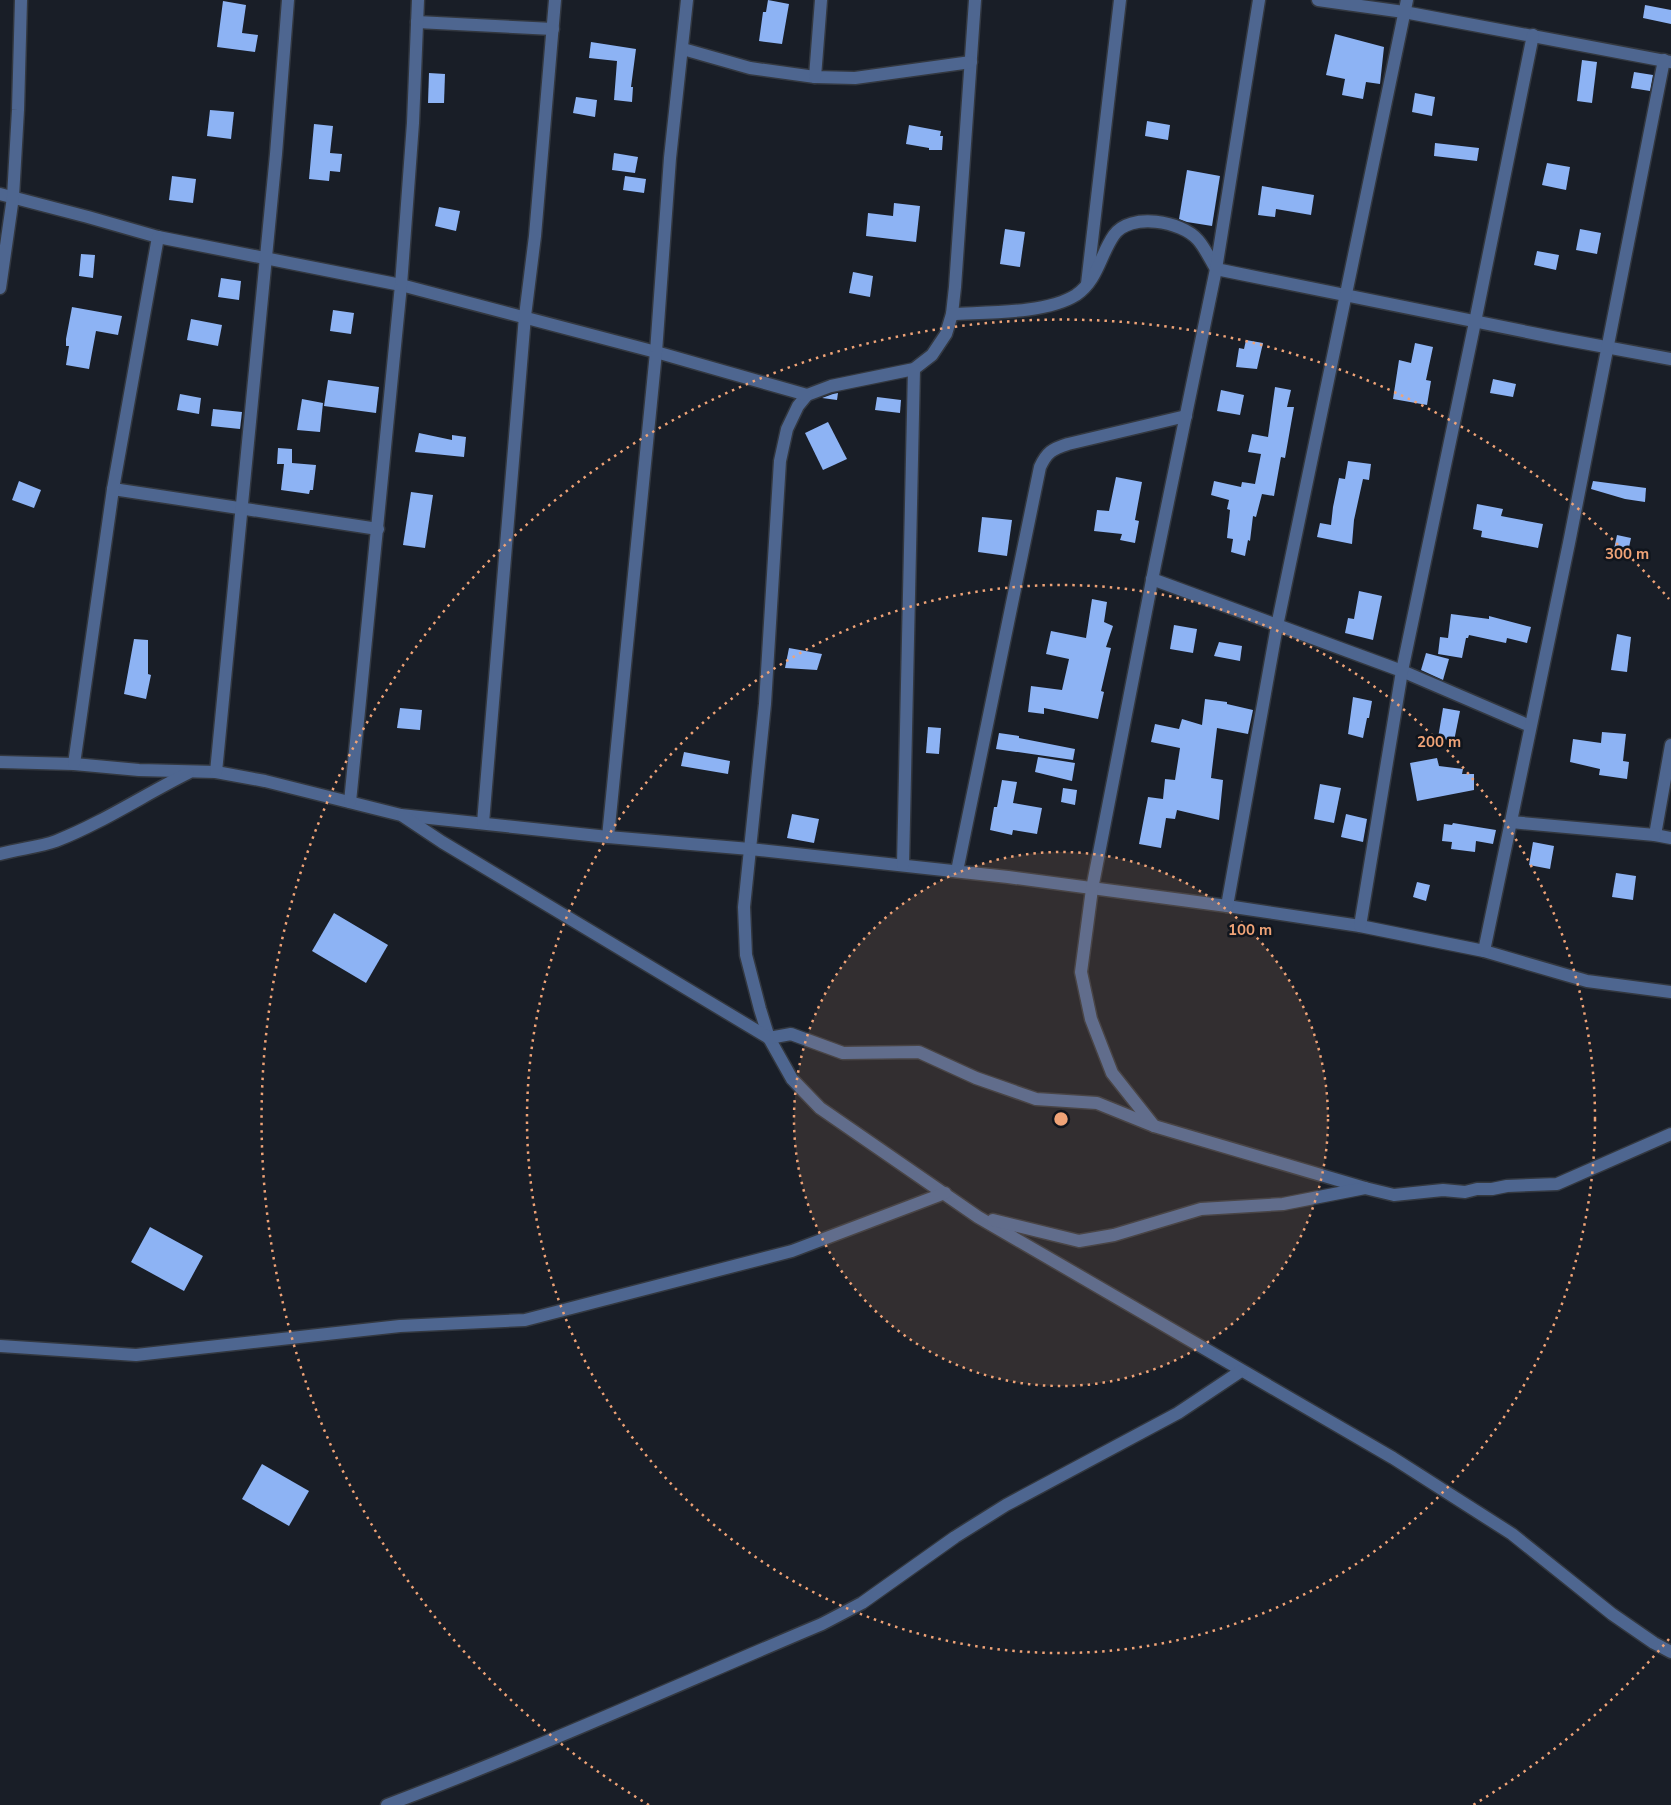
<svg xmlns="http://www.w3.org/2000/svg" width="1671" height="1805" viewBox="0 0 1671 1805" font-family="'Nunito Sans',sans-serif">
<style>
.building{fill:#8db3f4}
.lines{fill:none;stroke-linecap:round;stroke-linejoin:round}
.minor-casing{stroke:#333840;stroke-width:15}
.minor{stroke:#4e6690;stroke-width:12}
.ring{fill:none;stroke:#efa377;stroke-width:2.5;stroke-dasharray:2.5 5}
.centre{fill:#efa377;stroke:#10151d;stroke-width:2.5}
.ring-label{font-size:15px;text-anchor:middle;font-weight:bold;fill:#efa377;stroke:#10151d;stroke-width:5;stroke-linejoin:round;paint-order:stroke}
</style>
<rect width="100%" height="100%" fill="#191e27"/>
<g class="building">
<polygon points="768,0 789,4 782,44 759,41 763,12 766,12"/>
<polygon points="223,1 246,5 242,33 258,35 255,52 217,47"/>
<polygon points="1645,5 1671,10 1671,24 1643,18"/>
<polygon points="1335,34 1384,47 1380,84 1366,82 1363,99 1342,95 1345,79 1326,75"/>
<polygon points="591,42 636,49 631,87 633,87 632,102 614,100 617,61 589,58"/>
<polygon points="1582,60 1597,62 1592,103 1577,101"/>
<polygon points="1634,72 1653,75 1650,91 1631,88"/>
<polygon points="429,73 445,74 444,103 428,103"/>
<polygon points="1415,93 1435,97 1432,116 1412,112"/>
<polygon points="576,97 597,100 595,117 573,113"/>
<polygon points="210,110 234,112 231,139 207,136"/>
<polygon points="1147,121 1170,125 1168,140 1145,136"/>
<polygon points="314,124 333,126 330,153 342,154 340,172 330,171 329,181 309,179"/>
<polygon points="909,125 941,131 940,136 943,136 942,150 929,150 929,148 906,144"/>
<polygon points="1435,143 1479,148 1477,161 1434,156"/>
<polygon points="614,153 638,157 635,173 612,170"/>
<polygon points="1547,163 1570,167 1566,190 1542,185"/>
<polygon points="1187,170 1220,176 1212,226 1187,222 1179,219"/>
<polygon points="172,176 196,179 193,203 169,200"/>
<polygon points="625,176 646,179 644,193 623,190"/>
<polygon points="1262,186 1314,195 1311,215 1276,209 1275,217 1258,215"/>
<polygon points="894,203 920,206 916,242 866,236 868,213 893,216"/>
<polygon points="439,207 460,211 456,231 435,226"/>
<polygon points="1005,229 1025,232 1020,267 1000,264"/>
<polygon points="1580,229 1601,233 1597,254 1576,250"/>
<polygon points="1537,251 1559,255 1556,270 1534,265"/>
<polygon points="81,254 95,255 93,278 79,276"/>
<polygon points="853,272 873,276 870,297 849,293"/>
<polygon points="221,278 241,281 239,300 218,297"/>
<polygon points="72,307 122,316 118,335 96,331 89,369 66,365 69,346 66,346 66,339"/>
<polygon points="333,310 354,313 351,334 330,331"/>
<polygon points="191,319 222,325 218,346 187,340"/>
<polygon points="1246,340 1263,343 1257,369 1236,367 1239,348 1244,349"/>
<polygon points="1415,343 1433,347 1426,380 1431,381 1427,405 1393,399 1399,360 1411,363"/>
<polygon points="1493,379 1516,384 1513,397 1490,393"/>
<polygon points="328,380 379,387 376,413 324,406"/>
<polygon points="1275,387 1291,390 1287,407 1294,407 1285,458 1281,457 1274,496 1262,494 1256,517 1253,516 1250,541 1248,540 1245,556 1231,552 1233,539 1227,538 1230,510 1227,509 1229,500 1211,495 1214,481 1241,487 1242,482 1255,484 1261,454 1248,452 1252,434 1268,437"/>
<polygon points="1221,390 1244,395 1240,415 1217,411"/>
<polygon points="838,393 837,400 822,398 833,394"/>
<polygon points="180,394 201,398 199,414 177,410"/>
<polygon points="877,397 901,400 900,413 875,410"/>
<polygon points="302,399 323,403 320,432 297,430"/>
<polygon points="213,409 242,412 240,429 211,426"/>
<polygon points="828,422 847,459 823,470 805,433"/>
<polygon points="419,433 452,440 452,435 466,437 464,457 415,452"/>
<polygon points="278,448 292,449 292,463 316,465 313,490 310,490 309,494 281,490 284,464 277,464"/>
<polygon points="1348,461 1371,464 1369,480 1363,479 1354,520 1352,544 1317,537 1320,523 1331,525 1333,507 1339,478 1345,479"/>
<polygon points="1116,477 1142,482 1135,520 1139,521 1135,543 1120,540 1122,534 1094,531 1097,510 1109,511"/>
<polygon points="19,481 41,490 34,508 12,500"/>
<polygon points="1593,481 1646,488 1645,502 1625,499 1591,489"/>
<polygon points="411,492 433,495 425,548 403,545"/>
<polygon points="1477,504 1503,509 1501,516 1543,524 1538,548 1481,537 1482,531 1473,529"/>
<polygon points="982,517 1012,520 1007,556 978,552"/>
<polygon points="1617,535 1631,538 1628,552 1614,549"/>
<polygon points="1359,591 1382,596 1373,640 1345,633 1348,618 1354,619"/>
<polygon points="1092,599 1107,602 1104,622 1113,626 1106,647 1111,648 1101,691 1104,692 1098,719 1044,708 1044,714 1028,712 1031,686 1062,690 1069,659 1046,654 1051,631 1086,638"/>
<polygon points="1451,614 1489,619 1489,616 1531,627 1527,643 1507,638 1506,643 1469,635 1468,638 1466,638 1462,658 1438,654 1440,637 1448,638"/>
<polygon points="1174,625 1197,629 1193,653 1170,649"/>
<polygon points="1617,634 1631,637 1627,672 1611,670"/>
<polygon points="134,639 148,640 148,674 151,675 146,699 124,694"/>
<polygon points="1219,642 1242,646 1240,661 1214,656"/>
<polygon points="789,648 822,654 817,670 785,668"/>
<polygon points="1426,653 1449,659 1443,680 1421,670"/>
<polygon points="1353,697 1372,701 1369,718 1367,718 1363,738 1348,734"/>
<polygon points="1205,699 1227,702 1227,704 1253,710 1248,734 1217,728 1211,778 1223,780 1219,820 1177,810 1175,819 1166,818 1161,848 1139,844 1148,797 1163,799 1165,779 1175,780 1180,748 1151,742 1155,724 1179,729 1182,719 1202,725"/>
<polygon points="400,708 422,710 420,730 397,728"/>
<polygon points="1443,708 1460,711 1454,741 1438,738"/>
<polygon points="928,727 941,728 939,754 926,753"/>
<polygon points="1602,732 1626,734 1623,761 1629,762 1627,779 1599,775 1600,769 1570,762 1573,739 1601,743"/>
<polygon points="999,733 1019,736 1019,738 1075,749 1073,760 996,749"/>
<polygon points="684,752 730,761 728,774 681,766"/>
<polygon points="1038,757 1075,763 1072,781 1035,772"/>
<polygon points="1437,758 1439,766 1463,769 1462,774 1474,774 1474,790 1417,801 1410,763"/>
<polygon points="1002,780 1017,782 1013,803 1042,808 1037,834 1013,830 1012,835 990,830 994,807 997,807"/>
<polygon points="1320,784 1341,788 1334,823 1314,819"/>
<polygon points="1063,788 1077,790 1075,805 1061,802"/>
<polygon points="792,814 819,819 814,843 787,838"/>
<polygon points="1346,814 1367,819 1363,842 1341,837"/>
<polygon points="1453,823 1496,830 1493,844 1476,841 1475,852 1451,849 1452,842 1442,841 1444,824 1452,825"/>
<polygon points="1533,842 1554,846 1550,869 1529,865"/>
<polygon points="1616,873 1636,876 1633,900 1612,897"/>
<polygon points="1417,882 1430,885 1426,901 1413,897"/>
<polygon points="334,913 388,945 366,983 312,951"/>
<polygon points="150,1227 203,1256 184,1291 131,1262"/>
<polygon points="262,1464 309,1491 289,1526 242,1499"/>
</g>
<g class="lines">
<defs>
<g id="minor">
<polyline points="975,0 955,287 952,314 946,334 932,355 914,369 831,386 807,395 798,406 787,429 780,461 765,704 744,907 746,955 760,1009 769,1038 792,1079 820,1108 978,1217 1393,1458 1512,1534 1612,1614 1654,1643 1671,1652"/>
<polyline points="1318,0 1404,12 1671,62"/>
<polyline points="417,22 553,29"/>
<polyline points="683,49 750,68 815,77 855,78 971,62"/>
<polyline points="815,77 821,0"/>
<polyline points="0,194 88,217 158,237 401,285 656,352 807,395"/>
<polyline points="1087,284 1120,0"/>
<polyline points="0,288 13,197 18,110 21,0"/>
<path d="M952 314C987 312 1046 314 1076 295 1098 280 1100 255 1114 235 1130 212 1182 221 1198 240 1205 248 1210 259 1216 269L1557 338 1671 359"/>
<polyline points="113,489 378,529"/>
<polyline points="1152,579 1402,671 1530,726"/>
<polyline points="1671,745 1655,835 1671,838"/>
<polyline points="0,762 74,764 139,770 216,772 265,781 401,815 608,837 750,849 1008,877 1227,906 1360,926 1484,951 1587,981 1671,992"/>
<polyline points="74,764 113,489 158,237"/>
<polyline points="216,772 276,154 288,0"/>
<polyline points="350,802 401,285 413,123 418,0"/>
<polyline points="403,816 442,842 769,1038 791,1034 843,1053 919,1052 976,1078 1036,1099 1097,1103 1154,1126 1365,1188"/>
<polyline points="1511,822 1655,835"/>
<polyline points="483,823 525,316 535,236 555,0"/>
<polyline points="608,837 656,352 670,158 687,0"/>
<path d="M0 854C17 849 40 847 56 841 102 823 144 795 188 773"/>
<polyline points="903,865 914,369"/>
<path d="M957 871 1040 467C1047 452 1052 449 1068 444L1186 416"/>
<polyline points="1227,906 1277,626 1407,0"/>
<polyline points="1360,926 1402,671 1475,322 1533,35"/>
<polyline points="1484,951 1569,543 1664,60"/>
<polyline points="1154,1126 1112,1073 1091,1019 1081,972 1092,889 1155,565 1216,269 1259,0"/>
<polyline points="993,1220 1079,1241 1114,1235 1201,1209 1283,1204 1365,1188 1394,1195 1443,1190 1465,1192 1477,1189 1492,1189 1507,1186 1557,1184 1671,1134"/>
<polyline points="0,1346 136,1355 400,1326 525,1320 792,1251 945,1193"/>
<path d="M387 1805C534 1750 677 1685 822 1624L862 1603 955 1537 1006 1505 1178 1413 1241 1371"/>
</g>
</defs>
<use href="#minor" class="minor-casing"/>
<use href="#minor" class="minor"/>
</g>
<circle cx="1061" cy="1119" r="267" fill="#efa377" fill-opacity=".12"/>
<g class="ring">
<circle cx="1061" cy="1119" r="267"/>
<circle cx="1061" cy="1119" r="534"/>
<path d="M1669 1639A800 800 0 0 1 1473 1805M649 1805A800 800 0 1 1 1669 599"/>
</g>
<circle cx="1061" cy="1119" r="8" class="centre"/>
<g class="ring-label">
<text x="1627" y="559">300 m</text>
<text x="1439" y="747">200 m</text>
<text x="1250" y="935">100 m</text>
</g>
</svg>
